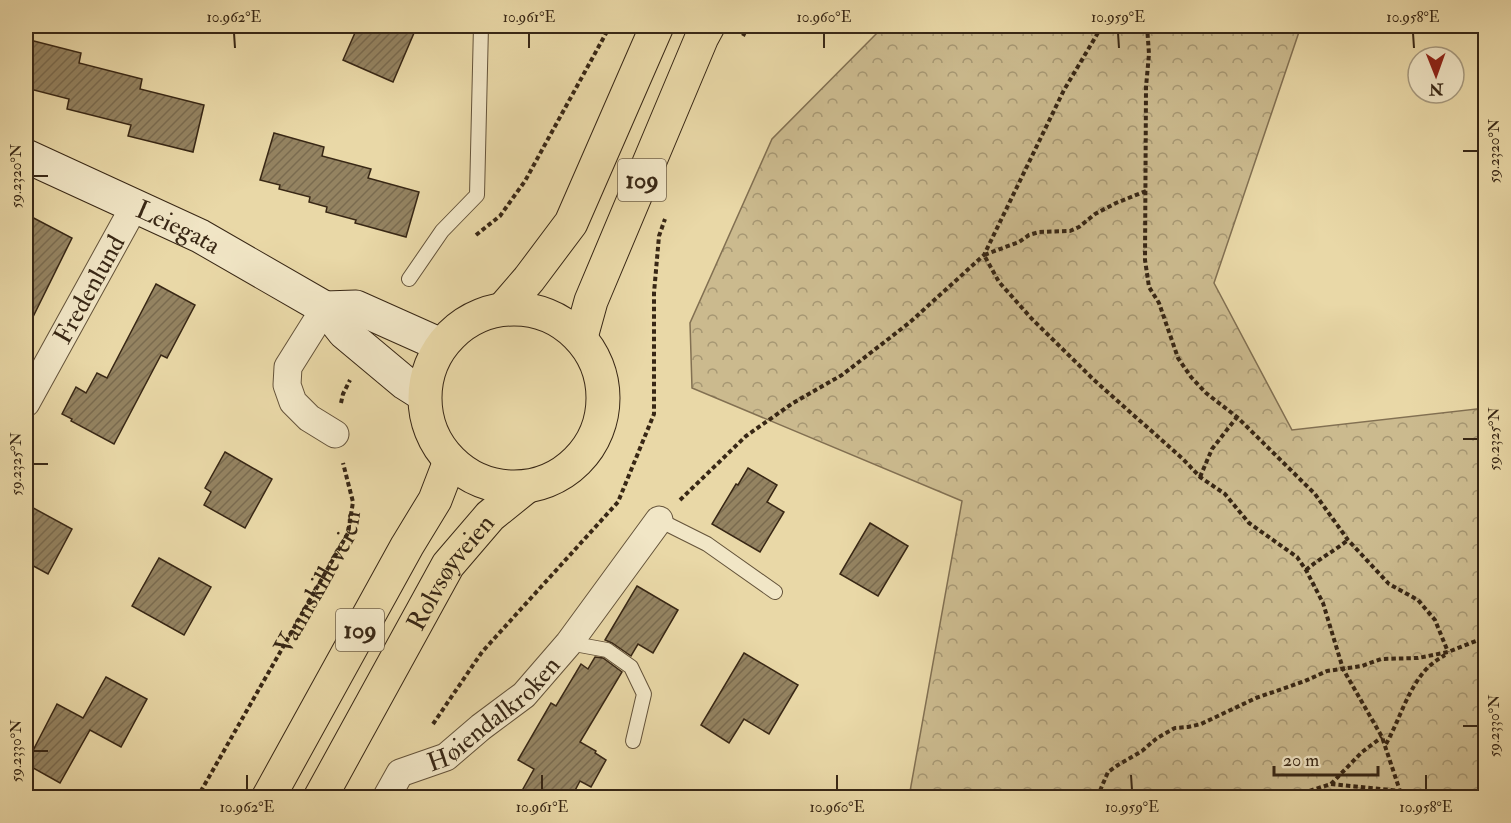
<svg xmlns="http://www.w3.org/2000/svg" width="1511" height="823" viewBox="0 0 1511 823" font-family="'IM FELL Double Pica',serif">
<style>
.forest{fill:url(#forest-crowns);stroke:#827052;stroke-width:1.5}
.building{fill:url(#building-hatch);stroke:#382715;stroke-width:1.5}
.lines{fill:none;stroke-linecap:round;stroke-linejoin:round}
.lane-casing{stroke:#64533a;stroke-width:16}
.street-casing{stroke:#64533a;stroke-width:29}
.secondary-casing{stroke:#382715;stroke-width:35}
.primary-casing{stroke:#382715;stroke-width:35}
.path{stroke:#382715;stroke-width:4;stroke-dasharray:4.5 3;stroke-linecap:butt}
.lane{stroke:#f1e6c6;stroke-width:14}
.street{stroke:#f1e6c6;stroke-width:27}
.secondary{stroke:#f1e6c6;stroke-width:33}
.primary{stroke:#e9d8a7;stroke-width:33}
.ticks{fill:none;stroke:#382715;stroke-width:2}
.labels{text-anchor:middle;stroke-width:4.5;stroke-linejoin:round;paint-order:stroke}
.shield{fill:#f1e6c6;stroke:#70604a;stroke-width:1.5}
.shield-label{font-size:24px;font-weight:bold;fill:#382715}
.street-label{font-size:26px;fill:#382715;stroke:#f1e6c6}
.neatline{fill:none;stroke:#382715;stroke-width:2}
.ticks-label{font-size:15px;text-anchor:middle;fill:#382715}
</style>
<defs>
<pattern id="forest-crowns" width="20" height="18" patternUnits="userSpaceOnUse" patternTransform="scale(1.5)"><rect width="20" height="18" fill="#cbba8e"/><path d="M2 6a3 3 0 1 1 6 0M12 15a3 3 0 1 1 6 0" fill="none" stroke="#a69773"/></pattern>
<pattern id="building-hatch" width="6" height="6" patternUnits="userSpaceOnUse" patternTransform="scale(1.5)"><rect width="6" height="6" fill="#948361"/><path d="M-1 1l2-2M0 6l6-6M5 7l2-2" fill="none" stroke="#7a6b4f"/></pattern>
</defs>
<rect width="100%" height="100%" fill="#e9d8a7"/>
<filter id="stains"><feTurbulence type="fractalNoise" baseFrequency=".00333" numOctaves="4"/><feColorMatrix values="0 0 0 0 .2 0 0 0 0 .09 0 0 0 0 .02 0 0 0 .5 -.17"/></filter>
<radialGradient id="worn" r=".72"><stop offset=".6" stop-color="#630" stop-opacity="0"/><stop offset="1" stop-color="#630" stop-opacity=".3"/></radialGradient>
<polygon class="forest" points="884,26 1301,26 1214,283 1292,430 1485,408 1485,797 909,797 962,501 692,388 690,323 772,139"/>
<g class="building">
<polygon points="358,26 417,26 393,82 343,60"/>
<polygon points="26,39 81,53 79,63 142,79 140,89 204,105 193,152 128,136 131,125 67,109 69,99 26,88"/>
<polygon points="274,133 324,147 322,156 371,169 368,178 419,192 406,237 355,223 356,220 326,212 327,207 309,202 310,197 279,189 280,185 260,180"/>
<polygon points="26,214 72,238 26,331"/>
<polygon points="156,284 195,305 167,358 161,355 114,444 71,421 72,419 62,414 76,387 86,393 97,373 107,378"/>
<polygon points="225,452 272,479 245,528 204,505 211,492 205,488"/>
<polygon points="748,468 777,485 767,502 784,512 760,552 712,524 736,484 738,485"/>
<polygon points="26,504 72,529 48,574 26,562"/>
<polygon points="870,523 908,546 878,596 840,574"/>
<polygon points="159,558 211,587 184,635 132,606"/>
<polygon points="637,586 678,610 653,653 638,644 631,656 612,643 605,640"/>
<polygon points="744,653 798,685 769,734 744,719 729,743 701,725"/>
<polygon points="595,657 603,658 622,672 580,742 596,751 595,753 606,760 591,787 580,781 571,798 518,798 534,769 518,760 551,703 556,706 581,664 588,669"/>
<polygon points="106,677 147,699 121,747 90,730 60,783 26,764 57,704 83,718"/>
</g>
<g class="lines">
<defs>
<g id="lane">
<polyline points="409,279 442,231 477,195 481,26"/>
<polyline points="659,520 707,544 775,592"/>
<polyline points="569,643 607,650 631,667 644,694 633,741"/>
</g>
<g id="street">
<polyline points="325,308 288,367 287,385 293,402 309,418 335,434"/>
<path id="s2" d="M26 403 134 207"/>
<path id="s3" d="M386 798 400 773 446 757 481 727 524 695 569 643 659 520"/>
</g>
<g id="secondary">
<path id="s4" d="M26 156 200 236 325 308 344 332 405 383 424 395"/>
<polyline points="325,308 356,307 441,345"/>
</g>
<g id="primary">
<polyline points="504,308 529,279 571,223 657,26"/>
<circle cx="514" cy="398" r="89"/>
<polyline points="581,337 591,301 702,37 708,26"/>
<polyline points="268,798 407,546 435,500 450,461"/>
<path id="s5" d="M320 798 448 565 490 516 526 487"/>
</g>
</defs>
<use href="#lane" class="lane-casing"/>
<use href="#street" class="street-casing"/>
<use href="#secondary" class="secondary-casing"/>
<use href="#primary" class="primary-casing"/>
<g class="path">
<polyline points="1147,26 1149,54 1146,87 1145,260 1149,287 1159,303 1178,358 1191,377 1206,393 1237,417 1315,494 1348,540 1389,584 1418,600 1435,620 1448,652"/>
<polyline points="743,36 748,26"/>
<polyline points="1146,191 1116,203 1095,214 1079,227 1070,231 1039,232 1029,235 1019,242 984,255 999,282 1032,319 1094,380 1183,459 1200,477 1225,494 1249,523 1297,557 1306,570 1323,603 1343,669 1382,737 1400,791 1331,784 1309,791 1284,796 1258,794 1246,798"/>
<polyline points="476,235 500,216 525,181 610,26"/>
<polyline points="341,403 343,394 350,380"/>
<polyline points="1200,477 1212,449 1237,417"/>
<polyline points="680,500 746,436 793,403 842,375 909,323 984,255 1064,90 1102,26"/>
<path d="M1306 570C1319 559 1334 551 1348 540"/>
<polyline points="433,724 482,652 618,502 654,414 654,293 659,236 665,219"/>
<path d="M1386 744C1399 721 1406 694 1423 673 1429 665 1437 660 1445 655"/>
<polyline points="1331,784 1362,752 1382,737"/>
<polyline points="1400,791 1406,798"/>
<path id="s1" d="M197 798 348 533 353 502 343 463"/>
<polyline points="1099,798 1099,793 1108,772 1118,765 1142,751 1157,738 1175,728 1188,727 1201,724 1256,698 1305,681 1327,671 1362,666 1381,659 1418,658 1448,652 1486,637"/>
</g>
<use href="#lane" class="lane"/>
<use href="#street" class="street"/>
<use href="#secondary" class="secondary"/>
<use href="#primary" class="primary"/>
</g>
<path class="ticks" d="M234 33 235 48M529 33V48M824 33V48M1118 33 1119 48M1413 33 1414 48M1463 151H1478M33 176H48M1463 439H1478M33 464H48M1463 726H1478M33 751H48M247 775V790M542 775V790M837 775V790M1131 775 1132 790M1426 775V790"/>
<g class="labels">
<g class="shield">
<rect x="618" y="159" width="48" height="42" rx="4.5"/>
<rect x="336" y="609" width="48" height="42" rx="4.5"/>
</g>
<g class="shield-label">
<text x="642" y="188">109</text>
<text x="360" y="638">109</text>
</g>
<g class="street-label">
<text dy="9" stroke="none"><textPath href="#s4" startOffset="168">Leiegata</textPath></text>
<text dy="9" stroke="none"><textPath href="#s2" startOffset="130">Fredenlund</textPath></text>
<text dy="9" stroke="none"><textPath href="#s5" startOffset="261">Rolvsøyveien</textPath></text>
<text dy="9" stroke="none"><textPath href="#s1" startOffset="248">Vannskilleveien</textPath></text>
<text dy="9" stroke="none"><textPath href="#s3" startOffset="141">Høiendalkroken</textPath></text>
</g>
</g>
<rect width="1511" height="823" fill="none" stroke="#e9d8a7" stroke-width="66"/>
<g transform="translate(1436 75) rotate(179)"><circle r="28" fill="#f1e6c6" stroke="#a79a7f" stroke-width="1.5"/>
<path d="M0-4.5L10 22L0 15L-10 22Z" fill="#8f2418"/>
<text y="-9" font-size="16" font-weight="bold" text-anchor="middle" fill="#382715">N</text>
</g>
<path d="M1274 766v9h104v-9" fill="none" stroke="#382715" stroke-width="3"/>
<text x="1283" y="766" font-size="18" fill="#382715" stroke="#f1e6c6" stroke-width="4.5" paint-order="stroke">20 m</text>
<rect x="33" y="33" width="1445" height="757" class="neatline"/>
<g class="ticks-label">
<text x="234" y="22">10.962°E</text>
<text x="529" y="22">10.961°E</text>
<text x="824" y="22">10.960°E</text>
<text x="1118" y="22">10.959°E</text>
<text x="1413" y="22">10.958°E</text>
<text transform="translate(1494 151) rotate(-90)" y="5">59.2320°N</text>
<text transform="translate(16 176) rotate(-90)" y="5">59.2320°N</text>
<text transform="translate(1494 439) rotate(-90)" y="5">59.2325°N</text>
<text transform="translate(16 464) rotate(-90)" y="5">59.2325°N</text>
<text transform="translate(1494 726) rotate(-90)" y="5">59.2330°N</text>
<text transform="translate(16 751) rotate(-90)" y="5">59.2330°N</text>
<text x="247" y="812">10.962°E</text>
<text x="542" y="812">10.961°E</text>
<text x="837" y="812">10.960°E</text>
<text x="1132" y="812">10.959°E</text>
<text x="1426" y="812">10.958°E</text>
</g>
<rect width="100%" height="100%" filter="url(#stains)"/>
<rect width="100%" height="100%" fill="url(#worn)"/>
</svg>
